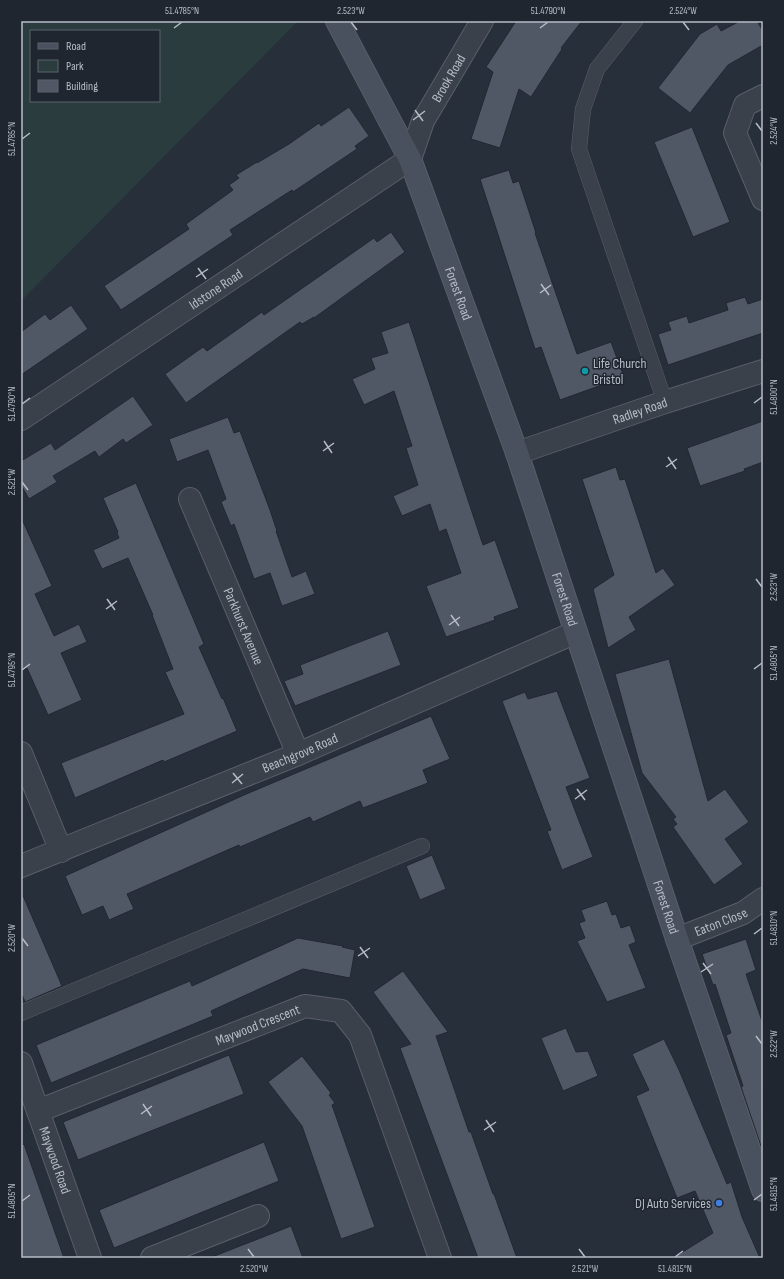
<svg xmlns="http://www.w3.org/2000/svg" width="784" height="1279" viewBox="0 0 784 1279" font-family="'Sofia Sans Condensed',sans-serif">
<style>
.green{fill:#2a3c3d;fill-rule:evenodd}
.building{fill:#505865;stroke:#222832}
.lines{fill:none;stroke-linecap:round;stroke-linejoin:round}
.lane-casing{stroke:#595f69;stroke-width:16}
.street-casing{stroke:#595f69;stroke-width:24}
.secondary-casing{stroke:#595f69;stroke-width:24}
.lane{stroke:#3b414b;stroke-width:15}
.street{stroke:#3b414b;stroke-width:22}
.secondary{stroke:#49515e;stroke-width:22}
.ticks{fill:none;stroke:#b6bcc6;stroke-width:1.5}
.culture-dot{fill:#0f9aa8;stroke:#202630;stroke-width:1.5}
.shop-dot{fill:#3f7fe0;stroke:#202630;stroke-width:1.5}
.labels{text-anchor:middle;stroke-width:3;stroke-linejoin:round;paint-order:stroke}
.street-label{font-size:14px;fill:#b6bcc6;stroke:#202630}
.poi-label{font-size:14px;fill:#b6bcc6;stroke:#202630;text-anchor:start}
.neatline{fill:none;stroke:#b6bcc6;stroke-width:1.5}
.ticks-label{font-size:10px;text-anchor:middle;fill:#b6bcc6}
</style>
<rect width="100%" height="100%" fill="#272f3b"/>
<path class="green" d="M21 21H298L21 301ZM31 31H159V101H31Z"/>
<g class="building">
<polygon points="516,21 582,21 561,48 562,49 531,97 519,89 500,148 471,139 493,72 486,67"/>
<polygon points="740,21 757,21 763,31 763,45 728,65 690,113 658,88 700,34 717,24 721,31"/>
<polygon points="349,107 369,136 355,146 357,149 293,192 292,190 230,230 233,235 121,310 104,286 189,229 186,224 233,190 229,185 239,178 236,175 257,162 257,163 289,144 319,123 321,126"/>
<polygon points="692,127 730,222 693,237 654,142"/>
<polygon points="509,170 513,183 519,181 536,233 535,233 577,354 611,342 624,377 560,400 541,347 535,349 480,179"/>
<polygon points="391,232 405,252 314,318 314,317 302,324 300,322 186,403 165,374 203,347 207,351 262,312 264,315 374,238 377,242"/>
<polygon points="745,297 748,304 763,299 763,333 668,365 658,334 671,330 668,322 687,316 689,323 728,310 726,303"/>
<polygon points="71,305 88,329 21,375 21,332 45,314 50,320"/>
<polygon points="409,322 483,545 495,540 519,608 494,617 495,620 446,637 426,586 461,573 446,529 439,532 430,504 402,516 393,496 418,485 406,448 412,446 394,391 364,405 352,379 375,369 371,358 388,353 381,332"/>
<polygon points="133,396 153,425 126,443 123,439 99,457 95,451 53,476 57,482 29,499 21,485 21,461 51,443 55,450"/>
<polygon points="228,417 234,433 240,431 270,510 277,531 276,531 292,577 306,571 315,594 282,606 270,573 254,579 234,524 231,526 221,502 226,499 208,450 177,462 169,439"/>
<polygon points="763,421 763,462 744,469 745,471 700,486 687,448"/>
<polygon points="616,467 620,480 625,479 656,573 663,568 675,585 629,617 636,630 608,648 593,589 614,575 582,479"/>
<polygon points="136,483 204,644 199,647 222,699 223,698 237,731 164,762 163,760 75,798 61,763 184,714 165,672 173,669 152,615 153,615 128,558 102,569 93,550 119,538 117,533 118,532 103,498"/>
<polygon points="21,517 52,586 35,594 54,636 79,624 87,642 61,653 82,700 48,715 27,668 22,670 21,668"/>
<polygon points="388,631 401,665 295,706 284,681 303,674 300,665"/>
<polygon points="669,659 708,801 725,789 749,822 725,839 743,864 714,885 673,827 677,824 673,819 676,817 642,773 615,674"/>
<polygon points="557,691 590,778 566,787 593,857 562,870 547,831 551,830 502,701 525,692 528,699"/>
<polygon points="431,716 450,759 423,770 428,783 363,808 360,801 313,822 310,817 240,847 239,845 127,894 134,909 109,920 103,906 82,915 65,876 244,795"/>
<polygon points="432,855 446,889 420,900 406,866"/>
<polygon points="21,891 62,986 25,1002 21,992"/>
<polygon points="607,901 612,915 616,914 621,928 630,925 636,942 629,945 646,988 607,1002 577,941 585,938 579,923 585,921 581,910"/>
<polygon points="298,938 343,946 342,947 355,950 350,978 303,969 213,1010 211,1011 213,1016 51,1083 36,1045 190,981 192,986"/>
<polygon points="746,939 756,970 746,974 763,1024 762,1149 741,1087 743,1086 726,1035 731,1033 715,984 713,985 702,954"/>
<polygon points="403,971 448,1032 436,1036 469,1132 471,1132 493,1194 494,1194 517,1258 478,1258 400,1048 411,1044 373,992"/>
<polygon points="566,1028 576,1052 588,1051 598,1076 563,1091 541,1038"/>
<polygon points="664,1039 679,1070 727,1184 731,1182 742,1217 760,1258 673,1258 713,1233 695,1191 677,1198 636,1096 649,1090 632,1054"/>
<polygon points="229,1055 244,1094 78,1160 63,1122"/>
<polygon points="302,1056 331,1093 329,1095 335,1103 332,1105 375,1227 341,1239 302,1126 268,1082"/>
<polygon points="264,1142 279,1181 114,1248 99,1210"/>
<polygon points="24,1144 45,1204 64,1258 21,1258 21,1145"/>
<polygon points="291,1226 303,1258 212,1258 212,1257"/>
</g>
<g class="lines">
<defs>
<g id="lane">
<polyline points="635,21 597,69 583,109 579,149 665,402"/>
<polyline points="21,1013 422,846"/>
</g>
<g id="street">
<polyline points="763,96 745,105 735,133 763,199"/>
<path id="s1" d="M21 419 410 159 423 121 482 21"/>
<path id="s2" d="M517 453 665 402 763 371"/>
<path id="s3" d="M190 499 298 754"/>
<polyline points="21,753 61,851"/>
<path id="s4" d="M21 866 298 754 576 632"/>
<path id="s5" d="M677 939 743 913 763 899"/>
<path id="s6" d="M21 1063 90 1258"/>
<path id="s7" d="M38 1111 305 1006 341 1011 360 1035 440 1258"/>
<polyline points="152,1258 258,1216"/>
</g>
<g id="secondary">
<path id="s8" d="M337 21 410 159 517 453 677 939 763 1190"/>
</g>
</defs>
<use href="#lane" class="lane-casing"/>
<use href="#street" class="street-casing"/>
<use href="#secondary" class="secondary-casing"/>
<use href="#lane" class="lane"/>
<use href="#street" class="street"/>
<use href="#secondary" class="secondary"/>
</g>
<path class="ticks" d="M351 22 357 30M683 22 689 30M174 28 182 22M540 28 548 22M415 110 423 121M413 120 425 111M756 123 762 131M22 139 30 133M198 268 206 279M196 277 208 269M541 284 549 295M540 293 551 285M754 403 762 397M22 404 30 398M324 441 332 453M323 451 334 443M668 457 676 469M666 467 677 459M22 482 28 490M756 579 762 587M107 599 115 610M106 609 117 601M451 615 459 626M449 625 460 617M754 669 762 663M22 670 30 664M233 773 242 784M232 783 243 774M577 789 585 800M575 799 587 790M754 934 762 928M22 938 28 946M360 947 368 958M358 956 370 948M703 963 711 974M701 972 713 964M756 1036 762 1044M143 1104 151 1116M141 1114 152 1106M486 1120 494 1132M484 1130 496 1122M754 1200 762 1194M22 1201 30 1195M248 1249 254 1257M579 1249 585 1257M675 1257 683 1251"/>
<circle class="culture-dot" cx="585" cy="371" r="4"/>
<circle class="shop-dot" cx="719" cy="1203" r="4"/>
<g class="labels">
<g class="street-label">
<text dy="5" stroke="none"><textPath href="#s1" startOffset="558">Brook Road</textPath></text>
<text dy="5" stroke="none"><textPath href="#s1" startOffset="234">Idstone Road</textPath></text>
<text dy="5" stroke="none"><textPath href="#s8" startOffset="299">Forest Road</textPath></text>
<text dy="5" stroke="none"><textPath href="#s2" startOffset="130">Radley Road</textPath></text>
<text dy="5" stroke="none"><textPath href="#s8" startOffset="623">Forest Road</textPath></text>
<text dy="5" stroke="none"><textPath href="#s3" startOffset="138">Parkhurst Avenue</textPath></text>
<text dy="5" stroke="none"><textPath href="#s4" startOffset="301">Beachgrove Road</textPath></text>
<text dy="5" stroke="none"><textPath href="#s8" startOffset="947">Forest Road</textPath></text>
<text dy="5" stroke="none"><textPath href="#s5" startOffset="47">Eaton Close</textPath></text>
<text dy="5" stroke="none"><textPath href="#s7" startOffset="236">Maywood Crescent</textPath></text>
<text dy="5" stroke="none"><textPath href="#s6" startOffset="103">Maywood Road</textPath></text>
</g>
<g class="poi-label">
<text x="593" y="368">Life Church<tspan x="593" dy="16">Bristol</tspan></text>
<text x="711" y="1208" text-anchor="end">DJ Auto Services</text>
</g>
</g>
<rect width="784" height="1279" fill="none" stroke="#202630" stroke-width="44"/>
<rect x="30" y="30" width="130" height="72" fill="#202630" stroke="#5c626c"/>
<rect x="38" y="43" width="20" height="6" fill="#49515e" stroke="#5c626c"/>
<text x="66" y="50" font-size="12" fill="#b6bcc6">Road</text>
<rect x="38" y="60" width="20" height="12" fill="#2a3c3d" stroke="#5c626c"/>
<text x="66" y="70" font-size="12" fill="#b6bcc6">Park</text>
<rect x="38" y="80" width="20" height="12" fill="#505865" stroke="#5c626c"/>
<text x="66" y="90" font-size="12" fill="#b6bcc6">Building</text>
<rect x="22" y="22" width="740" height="1235" class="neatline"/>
<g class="ticks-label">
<text x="182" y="14">51.4785°N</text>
<text x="351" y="14">2.523°W</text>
<text x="548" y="14">51.4790°N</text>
<text x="683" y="14">2.524°W</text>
<text transform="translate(773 131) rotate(-90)" y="4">2.524°W</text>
<text transform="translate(11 139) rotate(-90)" y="4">51.4785°N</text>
<text transform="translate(773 397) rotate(-90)" y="4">51.4800°N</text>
<text transform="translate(11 404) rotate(-90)" y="4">51.4790°N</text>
<text transform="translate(11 482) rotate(-90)" y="4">2.521°W</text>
<text transform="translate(773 587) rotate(-90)" y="4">2.523°W</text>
<text transform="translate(773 663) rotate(-90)" y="4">51.4805°N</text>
<text transform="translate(11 670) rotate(-90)" y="4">51.4795°N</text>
<text transform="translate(773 928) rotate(-90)" y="4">51.4810°N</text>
<text transform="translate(11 938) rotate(-90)" y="4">2.520°W</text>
<text transform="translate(773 1044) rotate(-90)" y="4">2.522°W</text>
<text transform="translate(773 1194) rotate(-90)" y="4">51.4815°N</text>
<text transform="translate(11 1201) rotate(-90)" y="4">51.4805°N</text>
<text x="254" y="1272">2.520°W</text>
<text x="585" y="1272">2.521°W</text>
<text x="675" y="1272">51.4815°N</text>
</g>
</svg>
